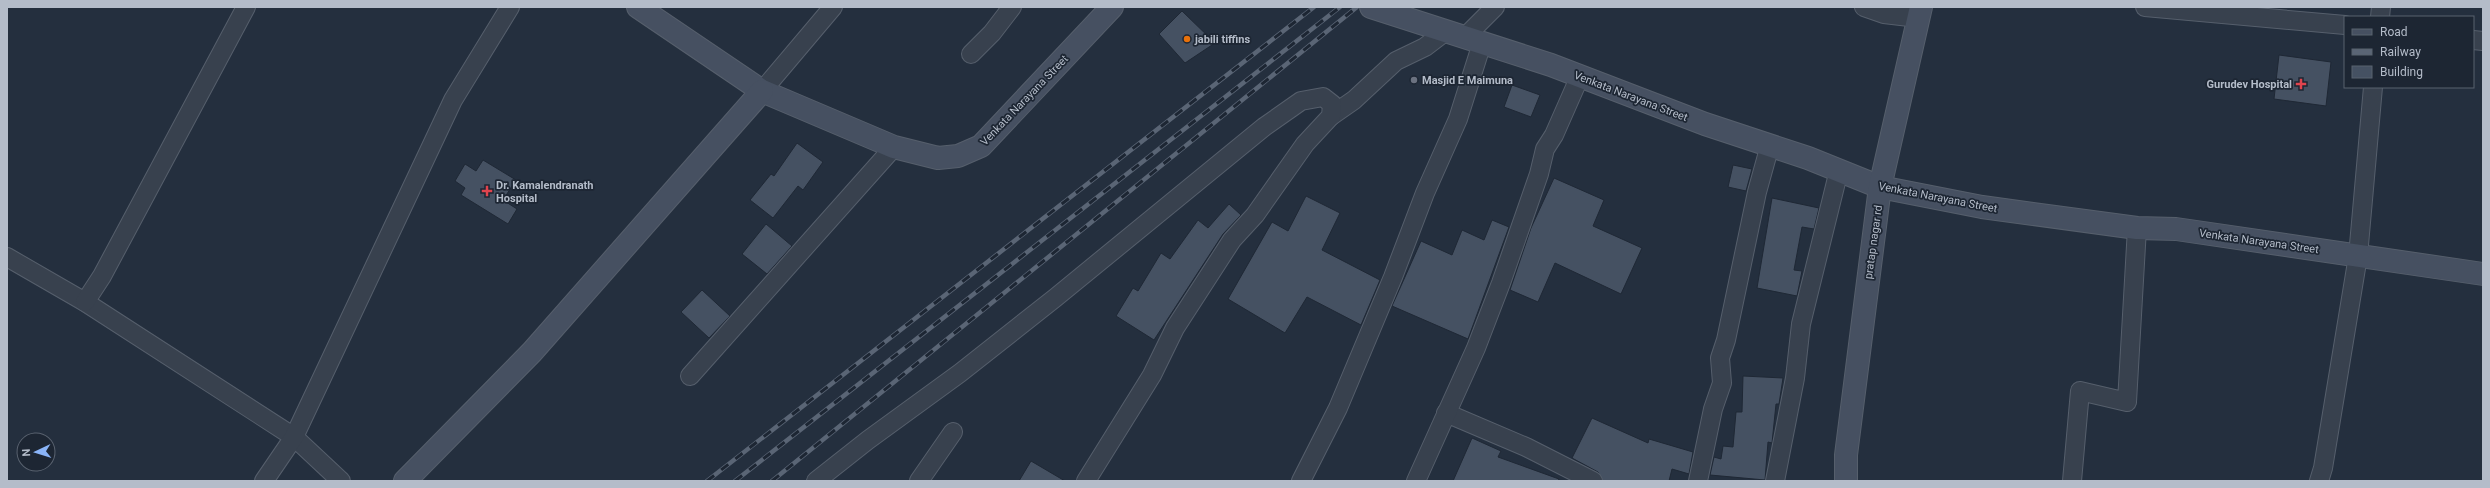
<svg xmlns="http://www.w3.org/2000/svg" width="2490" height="488" viewBox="0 0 2490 488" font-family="Roboto,sans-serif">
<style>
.building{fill:#455162;stroke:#1f2835}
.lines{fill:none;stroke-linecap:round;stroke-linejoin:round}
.street-casing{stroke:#565f6c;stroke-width:20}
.secondary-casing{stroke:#565f6c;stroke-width:24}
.street{stroke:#38414e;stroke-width:18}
.secondary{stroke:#465061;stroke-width:22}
.rail-casing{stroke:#5a6575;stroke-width:4.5}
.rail{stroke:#1d2633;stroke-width:3;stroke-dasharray:9;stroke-linecap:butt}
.food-dot{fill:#e8710a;stroke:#1d2633;stroke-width:1.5}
.worship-dot{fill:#6b7280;stroke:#1d2633;stroke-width:1.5}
.health-dot{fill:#e0444e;stroke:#1d2633;stroke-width:1.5}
.labels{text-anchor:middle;stroke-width:3.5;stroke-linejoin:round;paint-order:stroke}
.poi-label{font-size:11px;font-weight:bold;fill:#b4bcc9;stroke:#1d2633;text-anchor:start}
.street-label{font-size:11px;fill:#b4bcc9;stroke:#1d2633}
</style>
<rect width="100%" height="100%" fill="#242f3e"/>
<g class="building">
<polygon points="1182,11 1215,43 1185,63 1159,34"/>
<polygon points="2279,55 2331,62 2326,106 2274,99"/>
<polygon points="1512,85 1540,95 1531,117 1504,107"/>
<polygon points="797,143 823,162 803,190 798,186 773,218 750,200 771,174 774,176"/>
<polygon points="483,160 516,180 503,200 517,209 508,224 461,195 465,188 455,181 465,164 476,171"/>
<polygon points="1733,165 1752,169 1746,191 1728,187"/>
<polygon points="1554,178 1604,200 1593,226 1642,248 1621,294 1555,263 1538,302 1510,290 1531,228"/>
<polygon points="1306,196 1340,213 1322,250 1380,280 1361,325 1307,297 1285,333 1228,299 1272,222 1288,231"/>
<polygon points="1772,198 1819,208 1814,229 1802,227 1794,270 1802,271 1797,296 1757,288"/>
<polygon points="1229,204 1241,215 1223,234 1154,340 1116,316 1133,288 1138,291 1161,253 1170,259 1198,220 1208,228"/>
<polygon points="1492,220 1509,227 1468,339 1392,306 1421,241 1452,255 1462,230 1484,240"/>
<polygon points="766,224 792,246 767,274 742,254"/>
<polygon points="702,290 730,316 709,338 681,312"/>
<polygon points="1743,376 1783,378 1779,404 1776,404 1772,443 1768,442 1765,480 1710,475 1714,457 1721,459 1723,446 1733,447 1736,412 1742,412"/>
<polygon points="1592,418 1648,443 1649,439 1693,452 1689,474 1672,469 1669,481 1603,481 1598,472 1572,458"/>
<polygon points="1472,438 1501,451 1498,457 1559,479 1558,481 1453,481"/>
<polygon points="1031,461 1065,481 1019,481"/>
</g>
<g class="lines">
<defs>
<g id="street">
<polyline points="1864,7 1884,14 1918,18"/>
<polyline points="2145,7 2345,25"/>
<polyline points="2380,17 2381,7"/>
<polyline points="1465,37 1495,7"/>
<polyline points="2473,40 2483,41"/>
<polyline points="971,54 992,33 1012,7"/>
<polyline points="762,91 833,7"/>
<polyline points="1331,116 1354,100 1396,61 1425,47 1446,31"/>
<polyline points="7,257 85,302 294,437 341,481"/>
<polyline points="85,302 102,276 246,7"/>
<polyline points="690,376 894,147"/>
<polyline points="1446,413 1526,447 1593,481"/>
<polyline points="264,481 294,437 453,100 510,7"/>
<polyline points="816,481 868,440 960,373 1055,298 1264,127 1301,101 1323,97 1332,104 1331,116 1305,144 1255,215 1232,240 1175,328 1152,375 1086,481"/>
<polyline points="919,481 953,432"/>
<polyline points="1301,481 1338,408 1393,277 1425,193 1458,119 1482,43"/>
<polyline points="1416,481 1476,348 1501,283 1539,174 1545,149 1554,135 1580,76"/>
<polyline points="1698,481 1713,409 1722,383 1720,358 1726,340 1757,192 1770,145"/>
<polyline points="1775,481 1795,378 1801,324 1839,170"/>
<polyline points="2072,481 2080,391 2127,402 2137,228"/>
<polyline points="2319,481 2323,468 2358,256 2373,87"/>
</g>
<g id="secondary">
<polyline points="638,7 762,91 894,147 938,158 958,156 981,146 1112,7"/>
<polyline points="1371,7 1551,65 1705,124 1808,158 1880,187 1982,207 2137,228 2176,229 2483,274"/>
<polyline points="405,481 532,352 762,91"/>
<polyline points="1846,481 1846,455 1880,187 1921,7"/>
</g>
</defs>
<use href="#street" class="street-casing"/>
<use href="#secondary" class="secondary-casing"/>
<use href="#street" class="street"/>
<use href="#secondary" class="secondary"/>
<defs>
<g id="rail">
<polyline points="707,481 1314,7"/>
<polyline points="735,481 1340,7"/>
<polyline points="772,481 1357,7"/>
</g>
</defs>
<use href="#rail" class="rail-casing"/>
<use href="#rail" class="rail"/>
</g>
<circle class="food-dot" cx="1187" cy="39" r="4"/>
<circle class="worship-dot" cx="1414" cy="80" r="4"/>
<g class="health-dot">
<path d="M2299 78h4v4h4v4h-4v4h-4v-4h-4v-4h4z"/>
<path d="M485 185h4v4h4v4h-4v4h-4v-4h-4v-4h4z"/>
</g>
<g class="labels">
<g class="poi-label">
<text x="1195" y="43">jabili tiffins</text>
<text x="1422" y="84">Masjid E Maimuna</text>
<text x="2292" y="88" text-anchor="end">Gurudev Hospital</text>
<text x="496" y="189">Dr. Kamalendranath<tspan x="496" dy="13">Hospital</tspan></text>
</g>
<g class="street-label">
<text transform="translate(1631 96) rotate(21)" y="4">Venkata Narayana Street</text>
<text transform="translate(1024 100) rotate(-46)" y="4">Venkata Narayana Street</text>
<text transform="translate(1938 197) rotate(11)" y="4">Venkata Narayana Street</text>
<text transform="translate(2259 241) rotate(8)" y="4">Venkata Narayana Street</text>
<text transform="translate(1873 242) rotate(-82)" y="4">pratap nagar rd</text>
</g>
</g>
<rect width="2490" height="488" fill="none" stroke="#b4bcc9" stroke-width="16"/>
<rect x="2344" y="16" width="130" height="72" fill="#1d2633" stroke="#59626f"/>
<rect x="2352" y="29" width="20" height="6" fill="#465061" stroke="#59626f"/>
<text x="2380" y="36" font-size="12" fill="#b4bcc9">Road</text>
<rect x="2352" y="49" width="20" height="6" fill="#5a6575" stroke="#59626f"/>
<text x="2380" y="56" font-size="12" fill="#b4bcc9">Railway</text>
<rect x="2352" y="66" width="20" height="12" fill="#455162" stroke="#59626f"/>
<text x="2380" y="76" font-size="12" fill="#b4bcc9">Building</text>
<g transform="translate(36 452) rotate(266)"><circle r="19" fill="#1d2633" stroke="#59626f"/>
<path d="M0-3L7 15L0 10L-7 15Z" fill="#8ab4f8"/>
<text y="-6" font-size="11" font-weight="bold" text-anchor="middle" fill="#b4bcc9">N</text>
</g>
</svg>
